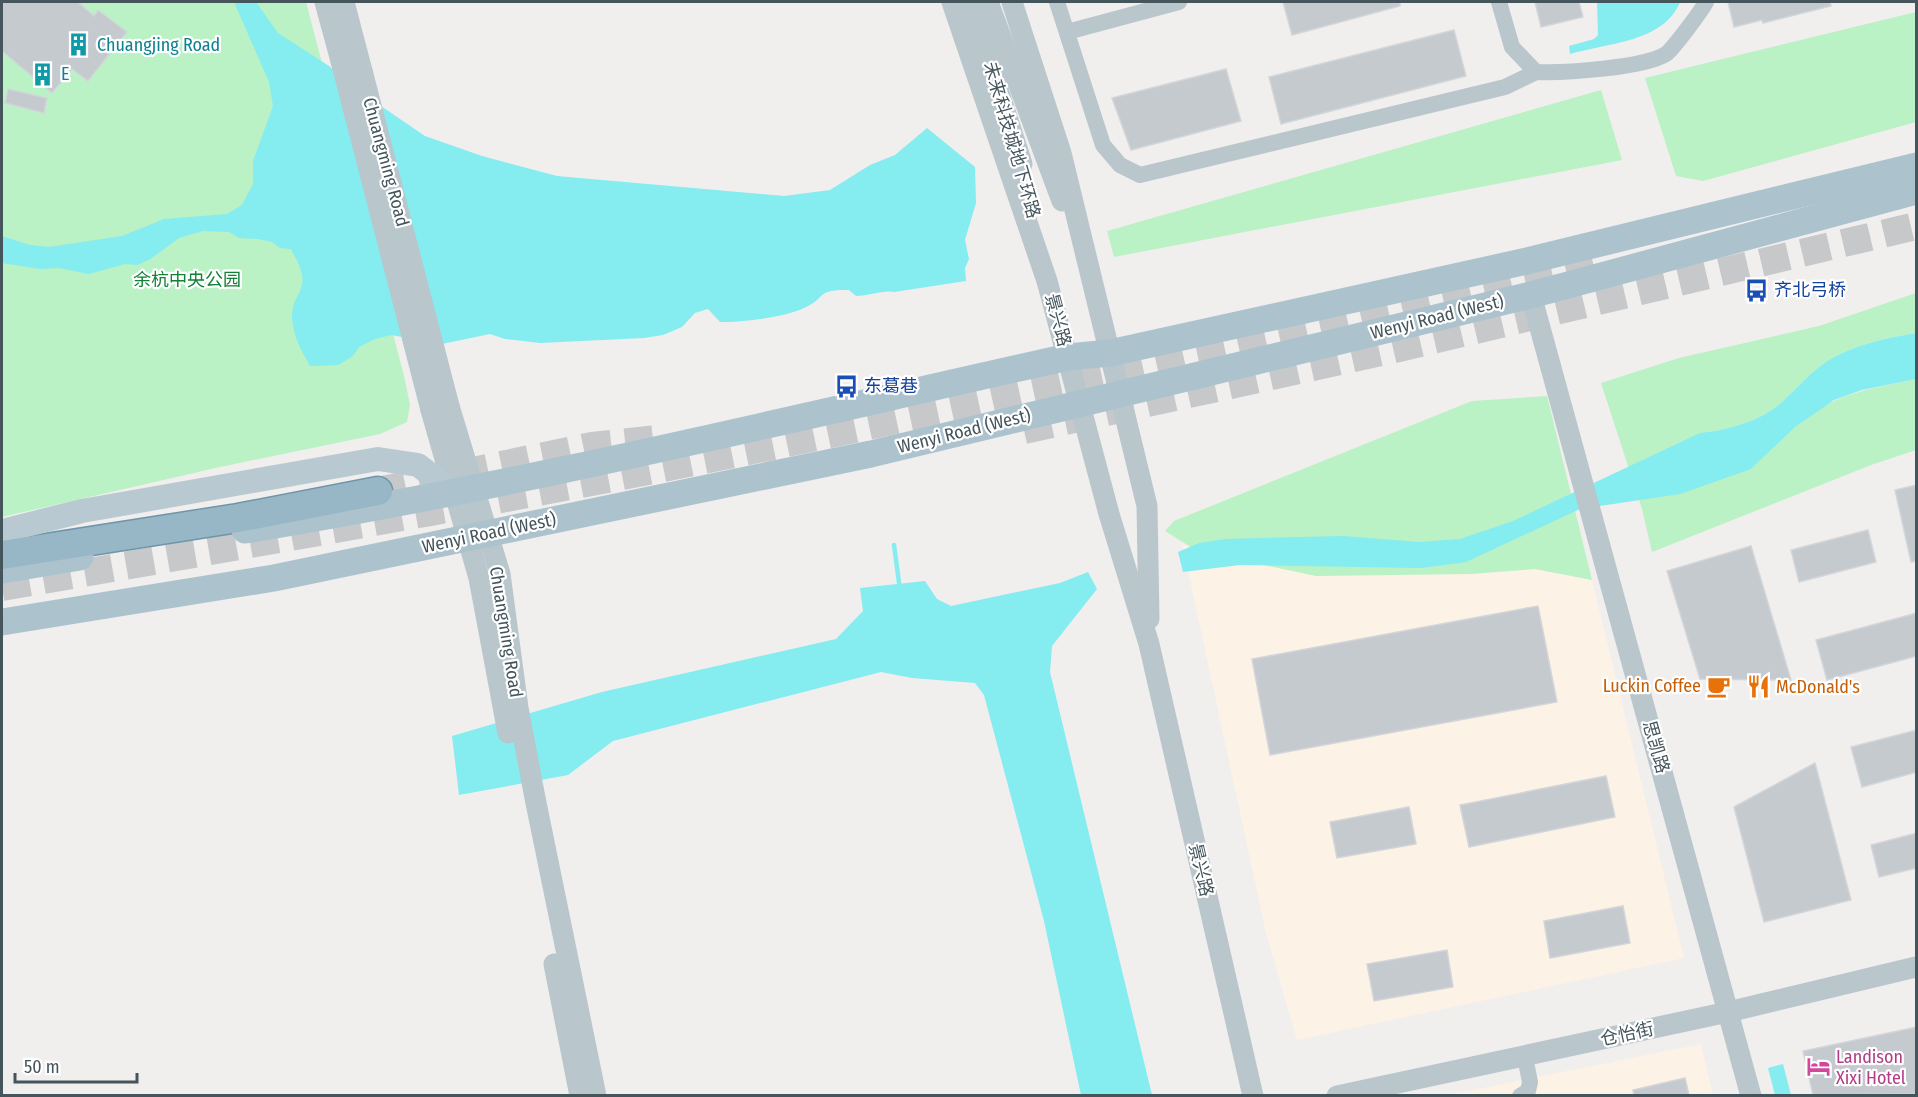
<svg xmlns="http://www.w3.org/2000/svg" width="1918" height="1097" viewBox="0 0 1918 1097" font-family="'Fira Sans Condensed','Noto Sans SC',sans-serif">
<style>
.commercial{fill:#fdf2e6}
.green{fill:#baf1c5}
.water{fill:#85ecf0}
.lines{fill:none;stroke-linecap:round;stroke-linejoin:round}
.stream{stroke:#85ecf0;stroke-width:4.5}
.building{fill:#c5cace;stroke:#d2d6da;stroke-width:1.5}
.trunk-tunnel{stroke:#c6c8ca;stroke-width:28;stroke-dasharray:28 14;stroke-linecap:butt}
.trunk-casing{stroke:#6e96ab;stroke-width:31}
.minor{stroke:#b9c6cc;stroke-width:16}
.tertiary{stroke:#b9c6cc;stroke-width:21}
.secondary{stroke:#b9c9d1;stroke-width:24}
.primary{stroke:#acc3ce;stroke-width:27}
.trunk{stroke:#98b7c6;stroke-width:28}
.tertiary-bridge{stroke:#b9c6cc;stroke-width:21}
.labels{text-anchor:middle;stroke-width:4.5;stroke-linejoin:round;paint-order:stroke}
.culture-label{font-size:18px;fill:#0d838f;stroke:#fff;text-anchor:start}
.street-label{font-size:18px;fill:#45555c;stroke:#fff}
.park-label{font-size:18px;fill:#138136;stroke:#fff}
.transit-label{font-size:18px;fill:#164399;stroke:#fff;text-anchor:start}
.food-label{font-size:18px;fill:#c56008;stroke:#fff;text-anchor:end}
.hotel-label{font-size:18px;fill:#b23c85;stroke:#fff;text-anchor:start}
</style>
<rect width="100%" height="100%" fill="#f1eeee"/>
<g class="commercial">
<polygon points="1182,543 1197,551 1471,574 1535,569 1592,580 1684,958 1297,1040 1266,933"/>
<polygon points="1701,1044 1713,1095 1443,1096"/>
</g>
<g class="green">
<polygon points="2,2 306,2 404,376 410,405 407,422 380,434 220,467 2,517"/>
<polygon points="1916,12 1916,122 1703,181 1676,176 1645,78"/>
<polygon points="1601,90 1622,160 1114,257 1107,231"/>
<path d="M1916 293V333C1887 338 1856 344 1829 360 1811 372 1797 389 1781 403 1759 422 1728 430 1700 433L1751 469C1776 445 1803 414 1836 400 1862 389 1889 385 1916 379V450L1871 465 1652 552 1642 509 1601 383 1679 358 1819 326Z"/>
<polygon points="1547,396 1592,580 1535,569 1471,574 1316,576 1197,551 1165,531 1174,521 1472,401"/>
</g>
<g class="water">
<path d="M234 2H256L278 33 329 66 359 91 425 136 482 156 557 176 784 196 830 190 870 165 895 155 927 128 975 167 976 203 965 240 969 259 965 268 966 281 894 292C882 290 869 296 856 296L849 290C815 289 827 298 804 308 786 317 740 323 720 322L708 309 695 313 682 327 663 335 644 338 540 343 505 339 490 334 442 344 391 335 375 339 359 347 353 356 338 365 310 366C301 350 293 336 292 317 292 301 299 297 302 285 305 273 296 259 291 249L280 248 272 242 258 239 239 238 229 232 203 231 179 238 149 260 137 265 125 264 89 274 59 268 40 269 2 263V236L30 245 49 247 122 236 164 219 227 214 242 205 253 184V161L273 106 269 82Z"/>
<path d="M1597 2H1680C1664 42 1608 43 1570 54L1569 46 1594 39 1598 35Z"/>
<path d="M1916 333V379L1862 390 1834 400 1795 427 1751 469 1680 494 1580 509 1466 562 1421 568 1240 565 1183 572 1178 552 1199 543 1225 539 1343 536 1419 542 1460 539 1513 521 1700 433C1728 430 1759 422 1781 403 1797 389 1811 371 1829 360 1856 344 1887 338 1916 333Z"/>
<polygon points="1088,572 1097,589 1052,646 1050,672 1152,1095 1081,1095 1044,921 984,695 975,683 912,678 881,672 613,741 568,775 459,795 452,736 602,692 836,639 863,611 860,588 925,581 937,599 951,606 1060,583"/>
<polygon points="1783,1064 1791,1095 1775,1095 1768,1068"/>
</g>
<g class="lines">
<polyline class="stream" points="894,545 900,590"/>
</g>
<g class="building">
<polygon points="2,2 78,2 94,16 98,10 127,32 88,81 72,69 52,93 2,51"/>
<polygon points="1283,2 1400,2 1400,6 1292,35"/>
<polygon points="1535,2 1579,2 1583,17 1541,27"/>
<polygon points="1728,2 1830,2 1831,6 1763,23 1762,20 1734,27"/>
<polygon points="1454,30 1466,76 1281,124 1269,77"/>
<polygon points="1226,69 1241,121 1131,150 1112,98"/>
<polygon points="8,89 47,98 44,113 5,103"/>
<polygon points="1917,485 1917,561 1911,562 1895,490"/>
<polygon points="1868,530 1876,562 1799,582 1791,550"/>
<polygon points="1751,546 1791,680 1700,679 1667,571"/>
<polygon points="1538,606 1557,702 1270,755 1252,659"/>
<polygon points="1917,613 1917,656 1827,680 1816,640"/>
<polygon points="1917,730 1917,772 1862,787 1851,747"/>
<polygon points="1815,763 1851,900 1764,922 1734,807"/>
<polygon points="1606,776 1615,817 1469,847 1460,805"/>
<polygon points="1409,807 1416,844 1337,858 1330,822"/>
<polygon points="1917,833 1917,868 1879,877 1871,845"/>
<polygon points="1623,906 1630,943 1550,958 1544,921"/>
<polygon points="1447,950 1453,987 1374,1001 1367,964"/>
<polygon points="1917,1027 1917,1094 1813,1095 1803,1051"/>
<polygon points="1685,1078 1689,1095 1634,1095 1633,1090"/>
</g>
<g class="lines">
<g class="trunk-tunnel">
<polyline points="1024,430 1386,351 1916,226"/>
<polyline points="378,491 592,446 666,438"/>
<path d="M2 587C246 545 491 503 734 454 1022 395 1309 330 1597 265"/>
</g>
<defs>
<polyline id="trunk" points="2,555 238,518 378,491"/>
</defs>
<use href="#trunk" class="trunk-casing"/>
<g class="minor">
<polyline points="1057,2 1103,145 1120,165 1140,175 1505,87 1536,72"/>
<path d="M1499 2 1512 47 1536 72C1564 73 1644 68 1666 54 1673 49 1702 10 1706 2"/>
<polyline points="1067,32 1179,2"/>
<polyline points="1520,1096 1528,1091 1530,1082 1525,1057"/>
</g>
<g class="tertiary">
<polyline points="325,2 341,61"/>
<polyline points="344,2 362,71"/>
<polyline points="952,2 1047,281 1109,514 1149,644 1253,1096"/>
<polyline points="970,2 1022,164"/>
<polyline points="988,2 1062,201"/>
<polyline points="1012,2 1061,153 1147,506 1149,619"/>
<polyline points="1531,295 1751,1096"/>
<polyline points="449,406 500,574 518,708 535,798 596,1096"/>
<polyline points="431,410 479,578 508,733"/>
<polyline points="554,964 580,1096"/>
<polyline points="1337,1096 1728,1012 1916,967"/>
</g>
<polyline class="secondary" points="2,531 82,511 378,459 418,465 454,492"/>
<g class="primary">
<path d="M245 530C522 485 794 418 1068 357L1110 353 1527 261 1916 166"/>
<polyline points="2,570 80,557"/>
<polyline points="2,622 274,578 871,454 1531,295 1916,191"/>
</g>
<use href="#trunk" class="trunk"/>
<g class="tertiary-bridge">
<polyline points="341,61 431,410"/>
<polyline points="362,71 449,406"/>
</g>
</g>
<defs>
<symbol id="building-bare" viewBox="-9 -9 18 18"><path d="M-4-6H4V6H1V3H-1V6H-4ZM-2.5-4.3h1.7v1.8h-1.7ZM.8-4.3h1.7v1.8H.8ZM-2.5-1h1.7V.8h-1.7ZM.8-1h1.7V.8H.8Z" fill="#0f9aa8" stroke="#fff" stroke-width="2.5" paint-order="stroke"/></symbol>
<symbol id="bus-bare" viewBox="-9 -9 18 18"><path d="M-5-6H5V4H4V6H2V4H-2V6H-4V4H-5ZM-3.5-4V0h7V-4ZM-3.5 1.2v1.5H-2V1.2ZM2 1.2v1.5H3.5V1.2Z" fill="#1a4fb4" stroke="#fff" stroke-width="2.5" paint-order="stroke"/></symbol>
<symbol id="cafe-bare" viewBox="-9 -9 18 18"><path d="M-5.5-4.5H6V0H3Q3 3.5 0 3.5H-2.5Q-5.5 3.5-5.5 0ZM3-3.2v2h1.7v-2ZM-6 4.5H4V6H-6Z" fill="#e8710a" stroke="#fff" stroke-width="2.5" paint-order="stroke"/></symbol>
<symbol id="restaurant-bare" viewBox="-9 -9 18 18"><path d="M-5-6h1v4h1v-4h1v4h1v-4h1v5L-1.5 .5V6h-2V.5L-5-1ZM5-6V6H3V1.5H1.5Q1.5-4 5-6Z" fill="#e8710a" stroke="#fff" stroke-width="2.5" paint-order="stroke"/></symbol>
<symbol id="hotel-bare" viewBox="-9 -9 18 18"><path d="M-6-4.5h1.5V1H6V5H4.5V3h-9V5H-6ZM-4 0a1.8 1.8 0 1 1 3.6 0ZM.5 0V-2.5h3Q6-2.5 6 0Z" fill="#d1479c" stroke="#fff" stroke-width="2.5" paint-order="stroke"/></symbol>
</defs>
<g fill-rule="evenodd">
<use href="#building-bare" x="62" y="28" width="33" height="33"/>
<use href="#building-bare" x="26" y="58" width="33" height="33"/>
<use href="#bus-bare" x="1740" y="274" width="33" height="33"/>
<use href="#bus-bare" x="830" y="370" width="33" height="33"/>
<use href="#cafe-bare" x="1702" y="670" width="33" height="33"/>
<use href="#restaurant-bare" x="1742" y="670" width="33" height="33"/>
<use href="#hotel-bare" x="1802" y="1050" width="33" height="33"/>
</g>
<g class="labels">
<g class="culture-label">
<text x="97" y="51">Chuangjing Road</text>
<text x="61" y="80">E</text>
</g>
<g class="street-label">
<text transform="translate(1012 140) rotate(74)" y="6">未来科技城地下环路</text>
<text transform="translate(386 162) rotate(75)" y="6">Chuangming Road</text>
<text transform="translate(1437 317) rotate(-14)" y="6">Wenyi Road (West)</text>
<text transform="translate(1058 320) rotate(75)" y="6">景兴路</text>
<text transform="translate(964 431) rotate(-14)" y="6">Wenyi Road (West)</text>
<text transform="translate(489 533) rotate(-12)" y="6">Wenyi Road (West)</text>
<text transform="translate(506 632) rotate(81)" y="6">Chuangming Road</text>
<text transform="translate(1656 747) rotate(74)" y="6">思凯路</text>
<text transform="translate(1201 870) rotate(77)" y="6">景兴路</text>
<text transform="translate(1627 1034) rotate(-12)" y="6">仓怡街</text>
</g>
<g class="park-label">
<text x="187" y="286">余杭中央公园</text>
</g>
<g class="transit-label">
<text x="1774" y="296">齐北弓桥</text>
<text x="864" y="392">东葛巷</text>
</g>
<g class="food-label">
<text x="1701" y="692">Luckin Coffee</text>
<text x="1776" y="693" text-anchor="start">McDonald's</text>
</g>
<g class="hotel-label">
<text x="1836" y="1063">Landison<tspan x="1836" dy="21">Xixi Hotel</tspan></text>
</g>
</g>
<rect width="1918" height="1097" fill="none" stroke="#45555c" stroke-width="6"/>
<path d="M15 1073v9h122v-9" fill="none" stroke="#45555c" stroke-width="3"/>
<text x="24" y="1073" font-size="18" fill="#45555c" stroke="#ffffff" stroke-width="4.5" paint-order="stroke">50 m</text>
</svg>
